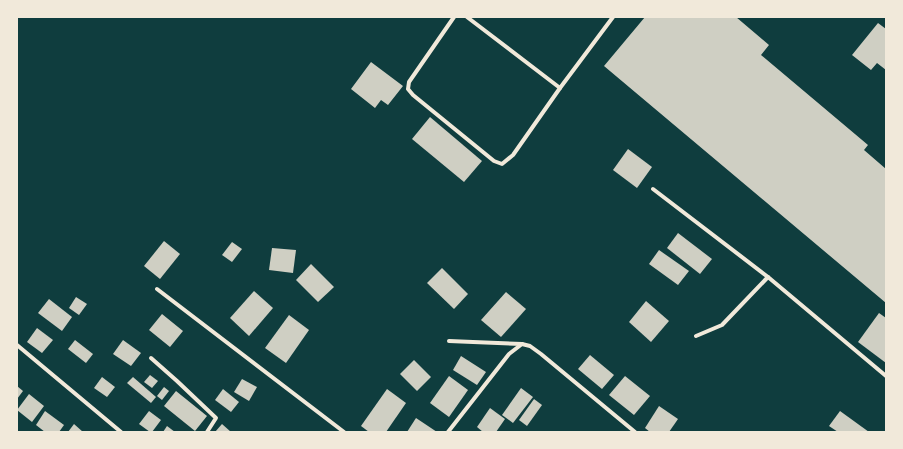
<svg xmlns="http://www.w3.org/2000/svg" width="903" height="449" viewBox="0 0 903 449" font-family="'Source Sans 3',sans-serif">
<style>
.building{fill:#cfcfc3}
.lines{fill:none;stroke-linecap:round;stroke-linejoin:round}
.minor{stroke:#f1e9da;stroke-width:4}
</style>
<rect width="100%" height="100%" fill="#0f3d3e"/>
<g class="building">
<polygon points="645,17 736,17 769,45 761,55 868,145 864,150 886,169 886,303 604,66"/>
<polygon points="878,23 886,29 886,70 877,63 871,70 852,55"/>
<polygon points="371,62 403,86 388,105 381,100 375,108 351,89"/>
<polygon points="430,117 482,161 464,182 412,139"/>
<polygon points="628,149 652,167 637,188 613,170"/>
<polygon points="678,233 712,259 700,274 667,248"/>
<polygon points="164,241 180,254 160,279 144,266"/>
<polygon points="232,242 242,249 232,262 222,255"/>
<polygon points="272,248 296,250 293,273 269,270"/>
<polygon points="659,250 689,271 678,285 649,264"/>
<polygon points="311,264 334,287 318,302 296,280"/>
<polygon points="442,268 468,294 454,309 427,283"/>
<polygon points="254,291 273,308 249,336 230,318"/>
<polygon points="506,292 526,309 501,337 481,320"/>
<polygon points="76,297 87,304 79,315 69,308"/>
<polygon points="49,299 72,317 62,331 38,313"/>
<polygon points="646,301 669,321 651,342 629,322"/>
<polygon points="879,313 886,318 886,363 858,342"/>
<polygon points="162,314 183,331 170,347 149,330"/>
<polygon points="289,315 309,330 286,363 265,348"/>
<polygon points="37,328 53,340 42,353 27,342"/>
<polygon points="75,340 93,354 86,363 68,349"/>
<polygon points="123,340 141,353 131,366 113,354"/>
<polygon points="590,355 614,375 602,389 578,369"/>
<polygon points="461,356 486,372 477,385 453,370"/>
<polygon points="414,360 431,377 417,391 400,374"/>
<polygon points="150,375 158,381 152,388 144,382"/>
<polygon points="449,376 468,390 449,417 430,403"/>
<polygon points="625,376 650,396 634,415 609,395"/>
<polygon points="102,377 115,387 107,397 94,388"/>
<polygon points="133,377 156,397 151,403 127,383"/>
<polygon points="242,379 257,387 249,401 234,392"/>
<polygon points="17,386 23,391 17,399"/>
<polygon points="164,387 169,391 162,400 157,396"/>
<polygon points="521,388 533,397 513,423 502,415"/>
<polygon points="223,389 239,402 231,412 215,400"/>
<polygon points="387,389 406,403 386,432 369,432 361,426"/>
<polygon points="176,391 207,416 195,431 164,406"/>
<polygon points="29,394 44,406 32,422 17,410"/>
<polygon points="534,399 542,405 527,426 519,420"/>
<polygon points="659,406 678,419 669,432 650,432 645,428"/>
<polygon points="490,408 505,419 496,432 483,432 477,427"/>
<polygon points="45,411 64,425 59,432 45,432 36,425"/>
<polygon points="149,411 161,420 152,432 150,432 139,424"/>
<polygon points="840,411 869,432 838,432 829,426"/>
<polygon points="416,418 437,432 407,432"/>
<polygon points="74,424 83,432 68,432"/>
<polygon points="222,424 231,432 215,432"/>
<polygon points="167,426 175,432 163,432"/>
</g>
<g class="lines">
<g class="minor">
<polyline points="454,17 409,82 408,89 413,95 494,161 502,164 513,155 560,88 613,17"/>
<polyline points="467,17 560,88"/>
<polyline points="653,189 768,277 886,376"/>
<polyline points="157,289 344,432"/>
<polyline points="696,336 722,325 768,277"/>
<polyline points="449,341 473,342 522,344"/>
<polyline points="17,345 121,432"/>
<polyline points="151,358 177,381 216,418 207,432"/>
<polyline points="448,432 509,354 522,344 530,346 541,354 635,432"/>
</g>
</g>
<rect width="903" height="449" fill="none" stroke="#f1e9da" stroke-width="36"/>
</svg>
